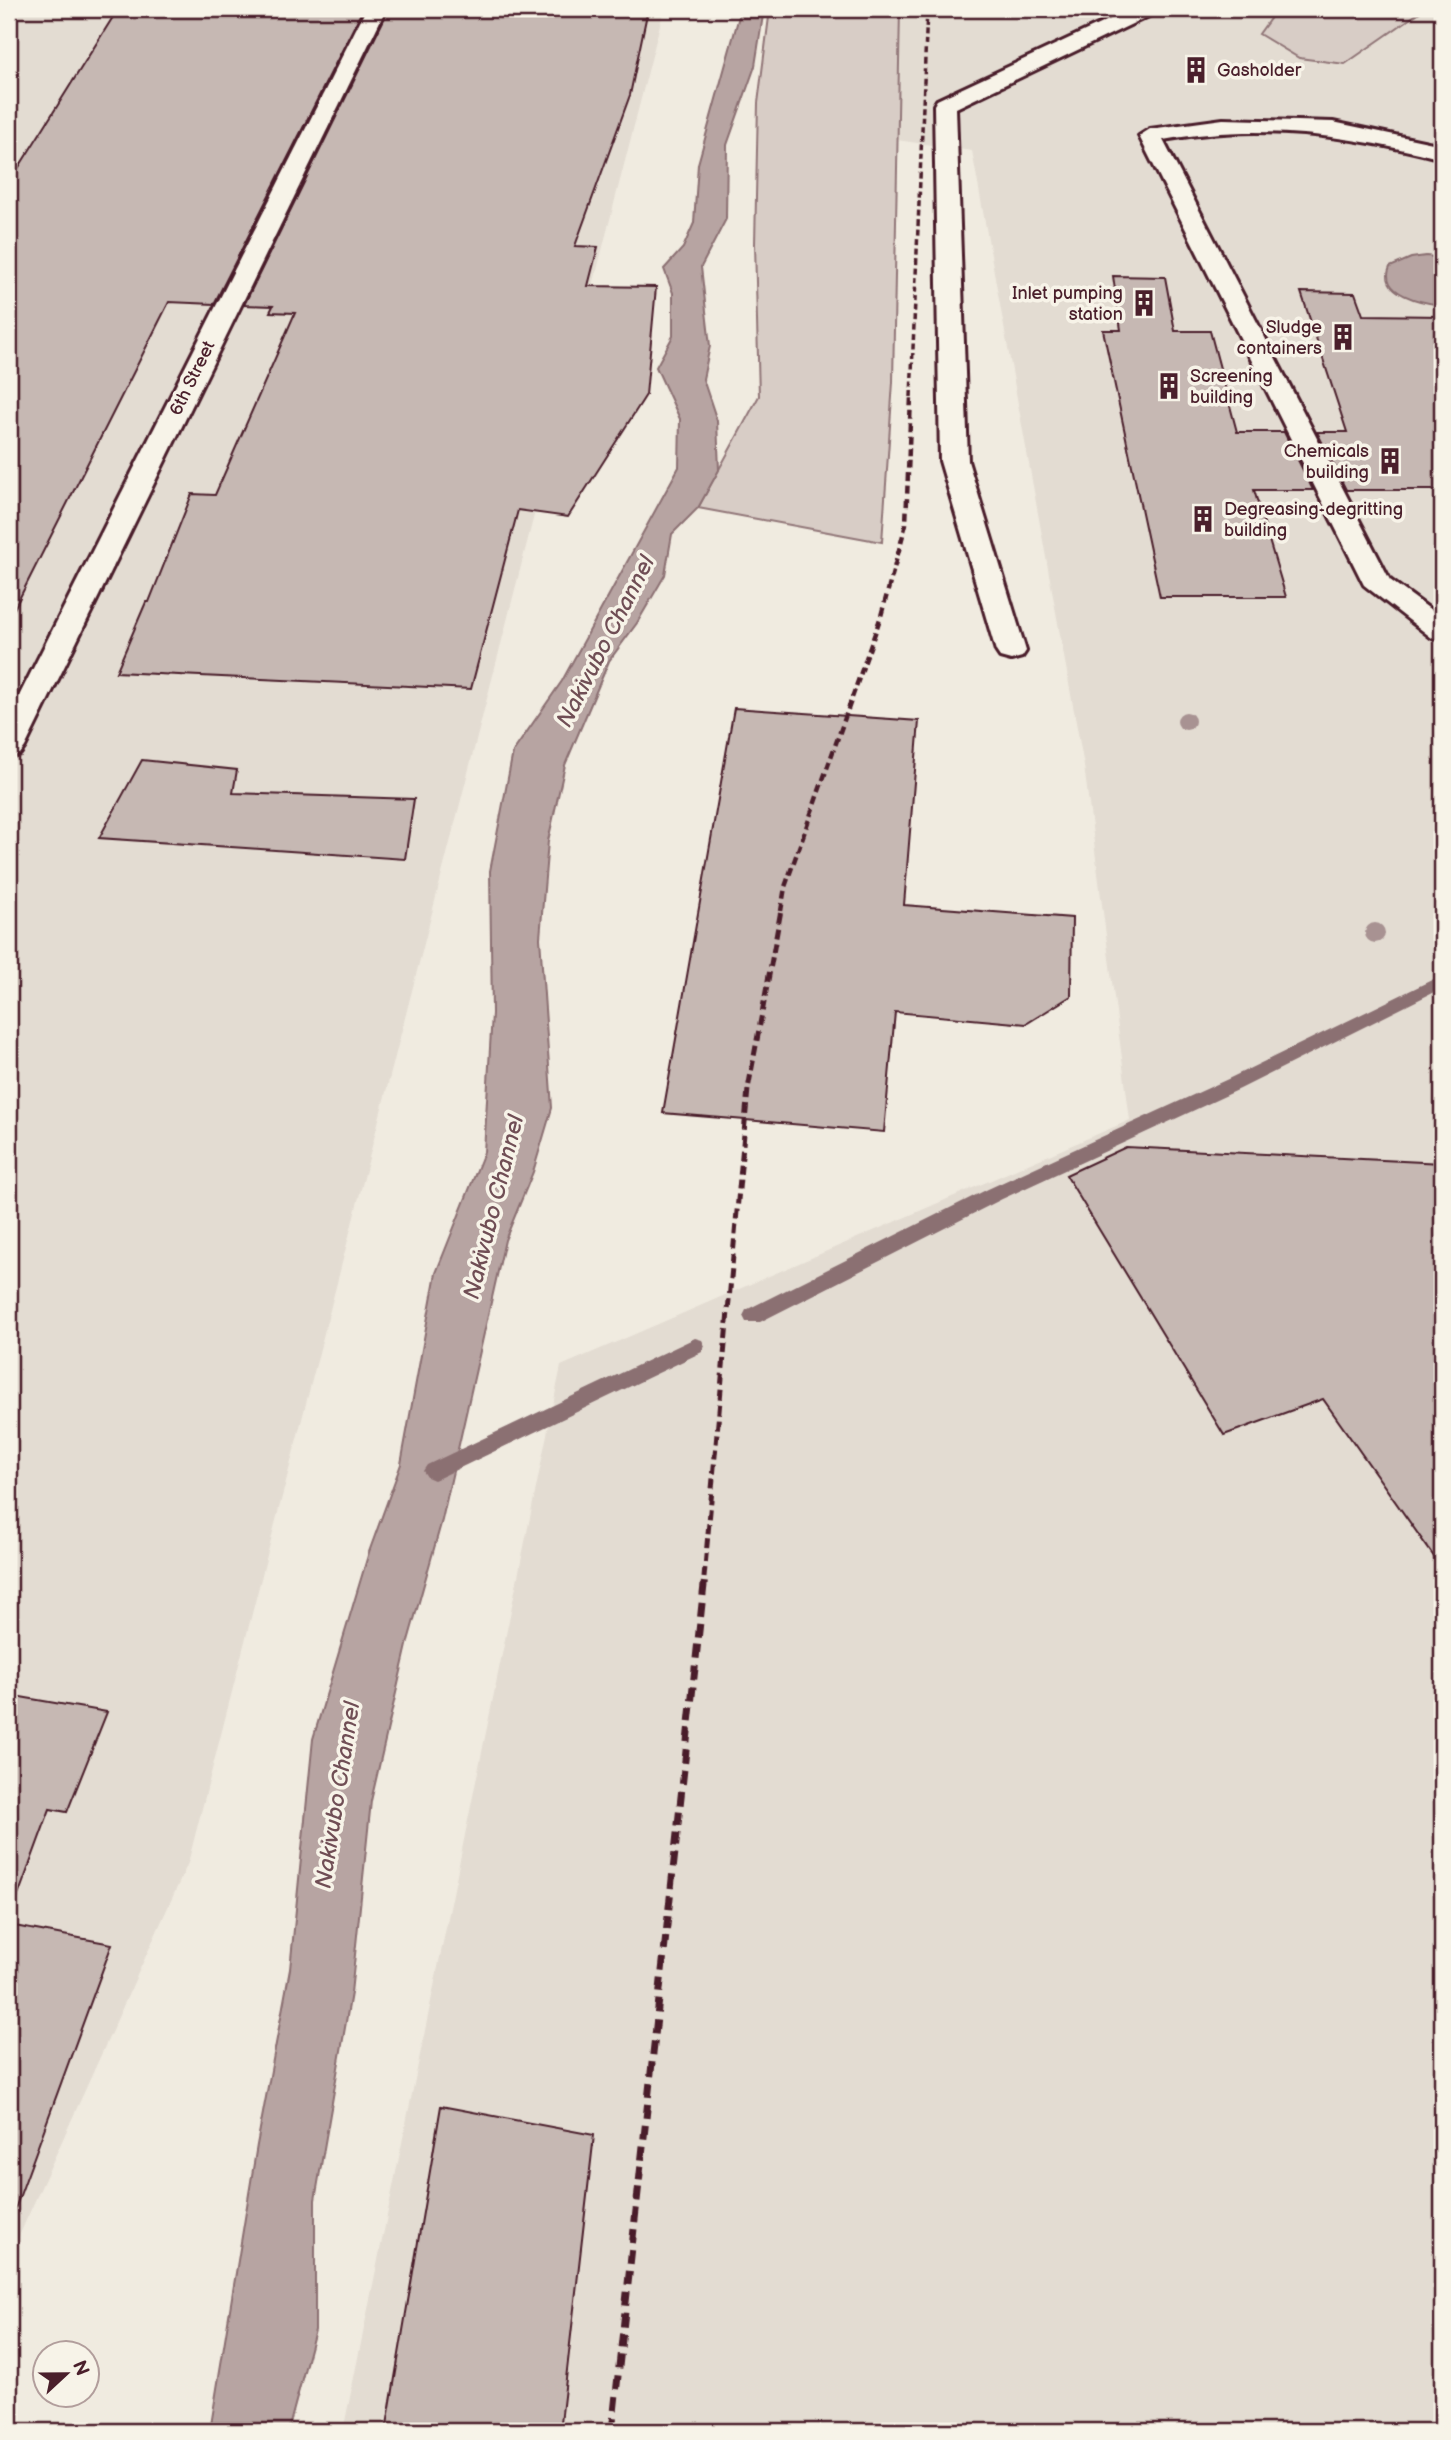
<svg xmlns="http://www.w3.org/2000/svg" width="1451" height="2440" viewBox="0 0 1451 2440" font-family="'Balsamiq Sans',sans-serif">
<style>
.built{fill:#e3dcd2}
.green{fill:#d8cdc6;stroke:#917678;stroke-width:2}
.water{fill:#b7a4a2;stroke:#8b6f72;stroke-width:2}
.lines{fill:none;stroke-linecap:round;stroke-linejoin:round}
.stream{fill:#8b6f72;fill-rule:evenodd}
.building{fill:#c6b8b3;stroke:#4a1f2b;stroke-width:2}
.minor-casing{stroke:#4a1f2b;stroke-width:6}
.minor{fill:#f7f3e8;fill-rule:evenodd}
.rail-far3{stroke:#4a1f2b;stroke-width:3.5;stroke-dasharray:6 3.5;stroke-linecap:butt}
.rail-far2{stroke:#4a1f2b;stroke-width:4.5;stroke-dasharray:8 4.5;stroke-linecap:butt}
.rail-far1{stroke:#4a1f2b;stroke-width:5;stroke-dasharray:10 5;stroke-linecap:butt}
.rail{stroke:#4a1f2b;stroke-width:7;stroke-dasharray:14 7;stroke-linecap:butt}
.tree{fill:#a89292}
.labels{text-anchor:middle;stroke-width:7;stroke-linejoin:round;paint-order:stroke}
.far-poi-label{font-size:18px;fill:#4a1f2b;stroke:#f7f3e8;text-anchor:start}
.far-street-label{font-size:18px;fill:#4a1f2b;stroke:#f7f3e8}
.water-label{font-size:23px;font-style:italic;fill:#704e55;stroke:#f7f3e8}
</style>
<rect width="100%" height="100%" fill="#f0ebe0"/>
<filter id="ink" filterUnits="userSpaceOnUse"><feTurbulence type="fractalNoise" baseFrequency=".0143" numOctaves="2"/><feDisplacementMap in="SourceGraphic" scale="14" xChannelSelector="R" yChannelSelector="G"/><feConvolveMatrix kernelMatrix="1 2 1 2 8 2 1 2 1" color-interpolation-filters="sRGB"/></filter>
<g filter="url(#ink)">
<g class="built">
<polygon points="9,9 664,9 188,1863 9,2258"/>
<polygon points="805,9 1442,9 1442,2431 343,2431 561,1366 1130,1120 1084,766 972,151 788,124"/>
</g>
<g class="green">
<polygon points="770,9 900,9 893,382 882,542 698,508 759,396 755,244 758,103"/>
<polygon points="1277,9 1424,9 1345,64 1299,58 1259,34"/>
</g>
<g class="water">
<polygon points="741,9 764,9 755,66 727,145 726,219 701,267 710,346 703,379 717,421 719,470 698,508 672,534 665,575 637,623 609,661 565,765 548,841 540,938 552,1108 533,1172 505,1240 442,1520 408,1641 371,1801 351,1993 315,2200 315,2330 288,2431 210,2431 257,2145 290,1969 313,1739 369,1552 401,1464 436,1273 484,1152 492,1013 490,871 513,752 562,681 679,467 680,419 656,367 673,336 673,293 664,269 683,248 694,223 698,164"/>
<path d="M1426 256 1442 258V305C1423 303 1378 294 1390 267L1411 258Z"/>
</g>
<g class="lines">
<g class="stream">
<polygon points="1442,975 1442,988 1240,1089 1002,1199 760,1322 746,1322 743,1316 746,1310 988,1189 1228,1079"/>
<polygon points="695,1338 702,1340 705,1346 702,1352 441,1477 434,1480 427,1477 423,1471 427,1465"/>
</g>
</g>
<g class="building">
<polygon points="118,9 363,9 214,304 169,302 9,619 9,183"/>
<polygon points="389,9 648,9 630,95 575,246 598,247 588,286 656,287 646,395 568,517 518,510 471,689 116,672 146,602 149,602 192,494 215,495 295,313 270,312 273,306 244,305"/>
<polygon points="1113,276 1165,277 1175,331 1210,331 1237,432 1284,432 1313,490 1254,490 1286,597 1160,597 1103,330 1121,330"/>
<polygon points="1301,292 1355,293 1363,315 1442,316 1442,490 1346,490 1317,432 1347,432"/>
<polygon points="734,708 919,721 904,905 1072,918 1071,996 1026,1024 895,1012 884,1132 663,1113"/>
<polygon points="142,760 237,770 233,793 414,799 405,859 99,838"/>
<polygon points="1126,1147 1442,1163 1442,1568 1323,1399 1224,1435 1066,1175"/>
<polygon points="9,1695 107,1712 67,1812 50,1809 15,1904 9,1903"/>
<polygon points="9,1925 112,1944 15,2209 9,2208"/>
<polygon points="441,2106 594,2135 560,2431 386,2431"/>
</g>
<g class="lines">
<defs>
<g id="minor">
<polygon points="366,9 386,9 25,747 20,754 9,757 9,716"/>
<polygon points="1132,9 1158,9 1155,13 956,108 968,461 1026,651 1022,657 1011,660 1000,657 996,651 940,461 934,105 937,100"/>
<path d="M1223 119 1333 122 1442 145V159C1348 135 1259 123 1163 140L1390 580 1442 618V641L1432 638 1364 585 1139 136 1150 129Z"/>
</g>
</defs>
<use href="#minor" class="minor-casing"/>
<use href="#minor" class="minor"/>
<polyline class="rail-far3" points="911,397 927,9"/>
<polyline class="rail-far2" points="781,911 785,887 881,616 906,524 911,396"/>
<polyline class="rail-far1" points="704,1578 748,1089 781,910"/>
<polyline class="rail" points="612,2431 705,1576"/>
</g>
<g class="tree">
<circle cx="1186" cy="721" r="9"/>
<circle cx="1375" cy="933" r="10"/>
</g>
</g>
<defs>
<symbol id="building-bare" viewBox="-9 -9 18 18"><path d="M-4-6H4V6H1V3H-1V6H-4ZM-2.5-4.3h1.7v1.8h-1.7ZM.8-4.3h1.7v1.8H.8ZM-2.5-1h1.7V.8h-1.7ZM.8-1h1.7V.8H.8Z" fill="#4a1f2b" stroke="#f7f3e8" stroke-width="2.5" paint-order="stroke"/></symbol>
</defs>
<g fill-rule="evenodd">
<use href="#building-bare" x="1177" y="51" width="38" height="38"/>
<use href="#building-bare" x="1125" y="284" width="38" height="38"/>
<use href="#building-bare" x="1324" y="318" width="38" height="38"/>
<use href="#building-bare" x="1150" y="367" width="38" height="38"/>
<use href="#building-bare" x="1371" y="442" width="38" height="38"/>
<use href="#building-bare" x="1184" y="500" width="38" height="38"/>
</g>
<g class="labels">
<g class="far-poi-label">
<text x="1217" y="76">Gasholder</text>
<text x="1123" y="299" text-anchor="end">Inlet pumping<tspan x="1123" dy="21">station</tspan></text>
<text x="1322" y="333" text-anchor="end">Sludge<tspan x="1322" dy="21">containers</tspan></text>
<text x="1190" y="382">Screening<tspan x="1190" dy="21">building</tspan></text>
<text x="1369" y="457" text-anchor="end">Chemicals<tspan x="1369" dy="21">building</tspan></text>
<text x="1224" y="515">Degreasing-degritting<tspan x="1224" dy="21">building</tspan></text>
</g>
<g class="far-street-label">
<text transform="translate(192 378) rotate(-64)" y="6">6th Street</text>
</g>
<g class="water-label">
<text transform="translate(605 641) rotate(-63)" y="8">Nakivubo Channel</text>
<text transform="translate(493 1207) rotate(-76)" y="8">Nakivubo Channel</text>
<text transform="translate(337 1795) rotate(-81)" y="8">Nakivubo Channel</text>
</g>
</g>
<rect width="1451" height="2440" fill="none" stroke="#f7f3e8" stroke-width="35"/>
<rect x="18" y="18" width="1416" height="2405" fill="none" stroke="#4a1f2b" stroke-width="2.5" filter="url(#ink)"/>
<g transform="translate(66 2374) rotate(68)"><circle r="33" fill="#f7f3e8" stroke="#b29e9c" stroke-width="2"/>
<path d="M0-5L12 26L0 18L-12 26Z" fill="#4a1f2b"/>
<text y="-10" font-size="19" font-weight="bold" text-anchor="middle" fill="#4a1f2b">N</text>
</g>
</svg>
